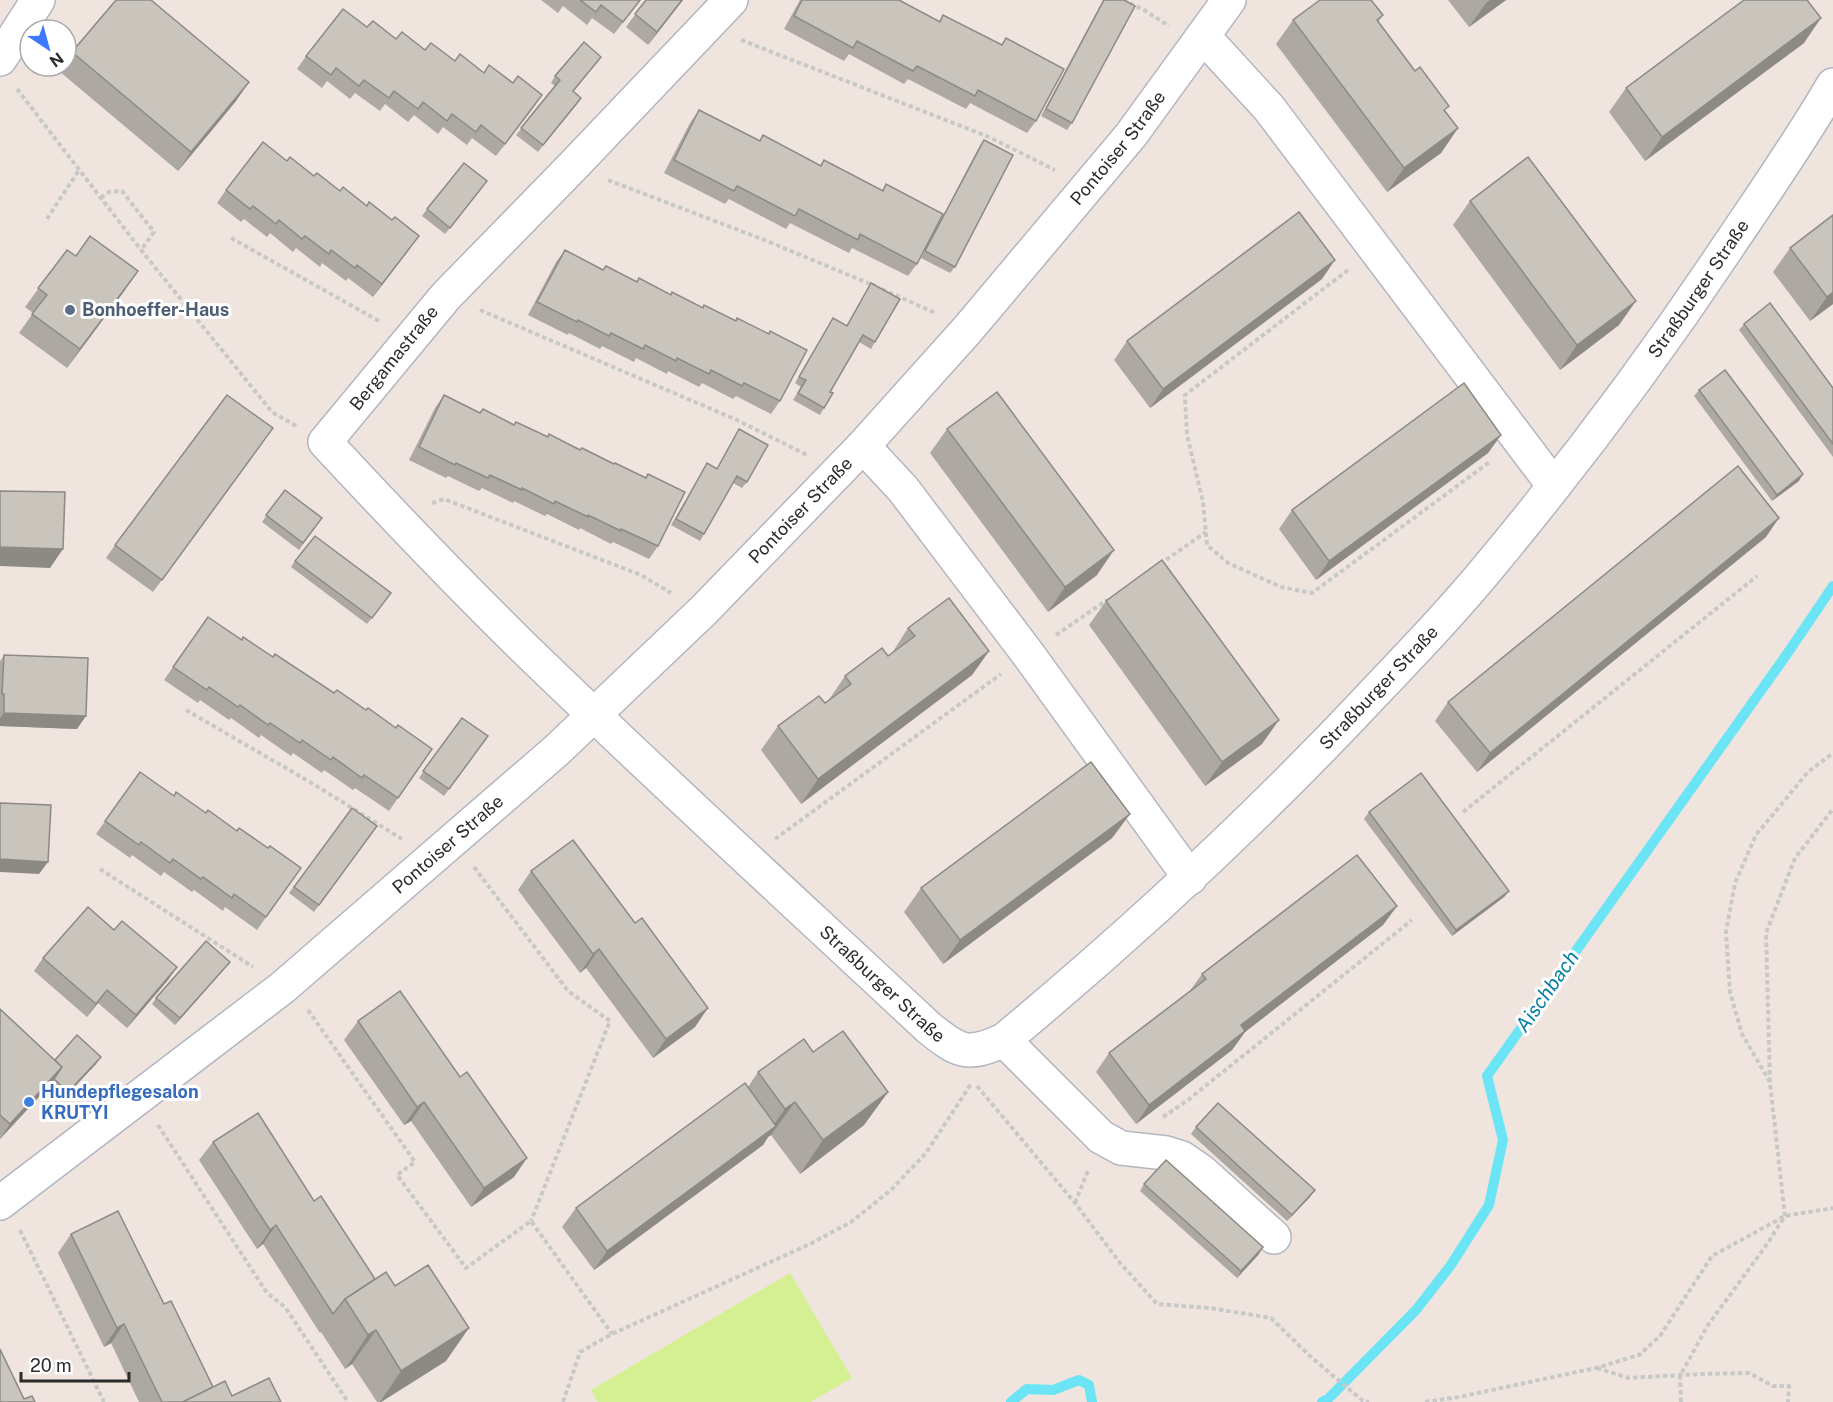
<svg xmlns="http://www.w3.org/2000/svg" width="1833" height="1402" viewBox="0 0 1833 1402" font-family="'Public Sans',sans-serif">
<style>
.pitch{fill:#d5f093}
.lines{fill:none;stroke-linecap:round;stroke-linejoin:round}
.stream{stroke:#6be4f6;stroke-width:10}
.minor-casing{stroke:#b2b6c1;stroke-width:36}
.path{stroke:#c8c8c8;stroke-width:4;stroke-dasharray:4.5 3;stroke-linecap:butt}
.minor{stroke:#fff;stroke-width:33}
.wall{fill:#ada9a2}
.shaded-wall{fill:#8d8984}
.building{fill:#c9c4bc;stroke:#8d8984;stroke-width:1.5}
.service-dot{fill:#5c6f8a;stroke:#fff;stroke-width:2}
.shop-dot{fill:#3f7fe0;stroke:#fff;stroke-width:2}
.labels{text-anchor:middle;stroke-width:6;stroke-linejoin:round;paint-order:stroke}
.street-label{font-size:18px;fill:#2c2c2c;stroke:#fff}
.service-label{font-size:18px;font-weight:bold;fill:#4e5e75;stroke:#fff;text-anchor:start}
.shop-label{font-size:18px;font-weight:bold;fill:#366cbe;stroke:#fff;text-anchor:start}
.water-label{font-size:20px;font-style:italic;fill:#067fa0;stroke:#fff}
</style>
<rect width="100%" height="100%" fill="#efe5de"/>
<polygon class="pitch" points="790,1273 852,1378 811,1402 598,1402 591,1390"/>
<g class="lines">
<g class="stream">
<polyline points="1011,1402 1027,1389 1053,1390 1079,1380 1089,1385 1092,1402"/>
<polyline points="1322,1402 1328,1399 1416,1310 1451,1265 1489,1205 1503,1140 1487,1076 1787,654 1833,586"/>
</g>
<defs>
<g id="minor">
<path id="s1" d="M731 0 573 166 446 296 325 442C389 511 454 579 521 645 655 775 793 901 929 1028 959 1052 967 1057 1004 1040 1135 931 1260 815 1376 691 1416 649 1456 607 1492 563 1575 463 1653 359 1725 251 1762 196 1800 142 1833 85"/>
<polyline points="1203,36 1269,108 1554,486"/>
<polyline points="0,59 38,0"/>
<polyline points="863,446 903,489 1028,654 1190,878"/>
<polyline points="1004,1040 1101,1137 1121,1148 1166,1153 1182,1158 1201,1171 1274,1237"/>
<path id="s2" d="M0 1203 282 988 557 750 704 610 863 446 968 329 1131 135 1229 0"/>
</g>
</defs>
<use href="#minor" class="minor-casing"/>
<g class="path">
<polyline points="1123,0 1144,10 1169,26"/>
<polyline points="741,40 989,137 1055,170"/>
<polyline points="17,89 141,250 272,412 296,426"/>
<polyline points="608,180 767,241 875,286"/>
<polyline points="101,198 109,192 122,191 154,232 141,250"/>
<polyline points="47,219 79,170"/>
<polyline points="231,238 379,321"/>
<polyline points="1348,270 1185,395 1187,435 1203,502 1207,545 1228,563 1281,587 1312,593 1491,461"/>
<polyline points="882,289 935,313"/>
<polyline points="480,310 737,420 807,455"/>
<polyline points="432,503 444,499 641,575 671,593"/>
<polyline points="1160,564 1206,532"/>
<polyline points="1056,635 1107,600"/>
<polyline points="186,710 315,785 402,839"/>
<polyline points="1463,812 1757,576"/>
<polyline points="775,839 1001,674"/>
<polyline points="474,867 568,991 610,1021 531,1221"/>
<polyline points="100,869 253,967"/>
<polyline points="308,1010 415,1162 397,1175 466,1268 531,1221 612,1334"/>
<polyline points="1770,1082 1742,1034 1730,992 1726,932 1735,883 1756,835 1808,772 1833,753"/>
<polyline points="977,1086 1075,1203 1120,1263 1157,1304 1210,1308 1271,1318 1311,1357 1363,1401 1369,1402"/>
<polyline points="1163,1117 1188,1100 1412,920"/>
<polyline points="158,1125 267,1293 285,1307 348,1402"/>
<polyline points="1075,1203 1089,1168"/>
<polyline points="20,1230 104,1402"/>
<polyline points="1597,1368 1629,1378 1701,1374 1749,1373 1773,1386 1789,1386 1788,1402"/>
<polyline points="563,1402 580,1352 612,1334 810,1244 851,1222 891,1190 926,1153 971,1084"/>
<polyline points="1425,1402 1459,1397 1596,1368 1639,1355 1660,1336 1712,1256 1785,1216 1833,1208"/>
<polyline points="1681,1402 1680,1376 1708,1325 1765,1247 1785,1216 1770,1083 1766,933 1795,858 1833,809"/>
</g>
<use href="#minor" class="minor"/>
</g>
<g class="wall">
<polygon points="541,0 641,0 614,34 592,18 587,25 563,6 558,13"/>
<polygon points="646,0 683,0 648,45 626,27"/>
<polygon points="800,0 899,0 939,21 943,15 1001,45 1006,38 1036,121 1027,133 970,103 966,109 908,79 904,84 849,54 844,61 784,29"/>
<polygon points="1103,0 1124,0 1072,123 1067,130 1041,116"/>
<polygon points="1448,0 1506,0 1469,27"/>
<polygon points="1383,15 1378,22 1458,128 1441,153 1387,192 1276,44 1293,20"/>
<polygon points="367,27 455,61 533,108 496,156 472,138 467,145 443,127 438,134 414,115 408,122 385,104 380,111 355,93 350,99 327,81 322,88 297,69 306,56"/>
<polygon points="1804,43 1645,161 1609,112 1626,88"/>
<polygon points="72,52 236,101 178,171 59,71 63,66 66,66 66,61"/>
<polygon points="596,63 573,92 577,104 538,152 516,135 555,86 551,83 555,76"/>
<polygon points="699,110 759,141 763,135 820,165 824,160 882,190 886,184 917,264 908,276 852,248 849,253 790,223 786,229 729,199 725,204 664,173 690,123"/>
<polygon points="984,140 955,267 950,273 921,258 979,147"/>
<polygon points="287,161 419,236 373,297 348,278 346,281 322,263 320,267 296,248 293,252 270,233 267,237 244,219 241,222 217,203 226,190"/>
<polygon points="482,188 445,234 422,216 427,209"/>
<polygon points="1470,201 1619,325 1560,370 1453,225"/>
<polygon points="1833,215 1833,304 1810,321 1773,272 1790,248"/>
<polygon points="565,250 603,270 637,281 639,278 670,295 702,308 704,305 735,321 737,318 780,401 771,414 736,396 733,399 702,383 699,387 668,371 667,374 636,358 634,362 602,346 600,349 569,333 568,335 528,315 556,262"/>
<polygon points="52,270 125,290 67,368 19,333 33,313 25,307"/>
<polygon points="1322,279 1150,408 1114,360 1127,341"/>
<polygon points="871,283 875,342 871,349 859,342 830,392 824,408 820,415 793,400 801,387 795,383 833,318 846,326"/>
<polygon points="1744,324 1833,388 1833,457 1739,330"/>
<polygon points="1699,390 1799,481 1772,501 1694,396"/>
<polygon points="444,395 480,413 547,437 549,434 580,450 646,477 648,474 658,546 649,559 613,542 611,544 580,528 579,530 547,514 545,516 514,501 513,503 482,488 479,491 448,476 446,478 409,460 435,408"/>
<polygon points="739,429 747,482 742,488 733,483 700,541 671,525 707,463 717,468"/>
<polygon points="947,429 1097,575 1048,612 930,453"/>
<polygon points="1501,435 1488,453 1316,580 1279,529 1292,510"/>
<polygon points="264,441 153,592 106,558 115,545"/>
<polygon points="285,490 322,518 299,550 262,522"/>
<polygon points="1766,537 1477,772 1435,721 1448,702"/>
<polygon points="295,561 391,593 367,624 291,567"/>
<polygon points="1106,601 1262,744 1205,786 1089,625"/>
<polygon points="208,617 241,640 243,637 273,657 334,693 366,710 432,749 389,811 355,788 353,790 324,770 322,773 293,753 291,756 261,735 259,738 231,718 229,720 200,700 198,703 164,680"/>
<polygon points="908,628 989,651 972,675 801,804 761,750 778,726 828,701 845,676 888,656 892,653"/>
<polygon points="4,655 77,729 0,726 0,661"/>
<polygon points="462,718 488,736 444,796 419,778"/>
<polygon points="140,772 174,796 237,831 301,868 257,930 225,907 223,911 194,890 192,892 164,872 161,876 132,855 130,858 96,834"/>
<polygon points="352,808 377,826 314,912 289,893"/>
<polygon points="1369,812 1509,891 1504,897 1452,936 1364,819"/>
<polygon points="1130,814 1112,838 943,964 904,912 921,888"/>
<polygon points="531,871 695,1027 653,1058 586,968 580,973 518,890"/>
<polygon points="1397,906 1383,925 1245,1032 1232,1050 1136,1124 1096,1072 1109,1053 1189,992 1202,974"/>
<polygon points="114,930 177,967 168,980 127,1028 98,1003 87,1017 34,971 43,958"/>
<polygon points="230,962 225,968 175,1025 152,1004 156,998"/>
<polygon points="0,1009 55,1060 96,1064 63,1099 49,1086 0,1139"/>
<polygon points="358,1021 514,1177 471,1207 411,1121 404,1125 344,1040"/>
<polygon points="813,1052 888,1092 864,1125 800,1174 771,1135 768,1137 763,1145 594,1270 562,1227 576,1208 748,1087 758,1072"/>
<polygon points="1196,1127 1310,1197 1287,1221 1191,1134"/>
<polygon points="213,1142 314,1201 375,1279 446,1361 381,1402 377,1402 352,1364 345,1369 321,1332 320,1333 263,1244 257,1249 199,1160"/>
<polygon points="1144,1184 1259,1254 1237,1278 1140,1191"/>
<polygon points="71,1234 164,1304 213,1387 232,1396 281,1402 139,1402 111,1343 104,1347 58,1253"/>
</g>
<g class="shaded-wall">
<polygon points="682,0 683,0 648,45 657,32"/>
<polygon points="1490,0 1506,0 1469,27 1486,3"/>
<polygon points="1821,18 1804,43 1645,161 1662,137"/>
<polygon points="249,82 236,101 178,171 191,152"/>
<polygon points="542,95 533,108 496,156 505,144"/>
<polygon points="1458,128 1441,153 1387,192 1404,168"/>
<polygon points="419,236 410,248 373,297 382,284"/>
<polygon points="1335,260 1322,279 1150,408 1163,389"/>
<polygon points="138,271 125,290 67,368 80,349"/>
<polygon points="1833,292 1833,304 1810,321 1827,297"/>
<polygon points="1636,301 1619,325 1560,370 1577,345"/>
<polygon points="1501,435 1488,453 1316,580 1329,561"/>
<polygon points="1803,474 1799,481 1772,501 1777,495"/>
<polygon points="1779,518 1766,537 1477,772 1490,753"/>
<polygon points="0,547 63,549 50,568 0,566"/>
<polygon points="1114,550 1097,575 1048,612 1065,587"/>
<polygon points="989,651 972,675 801,804 818,779"/>
<polygon points="4,713 86,716 77,729 0,726 0,718"/>
<polygon points="1279,720 1262,744 1205,786 1222,762"/>
<polygon points="1130,814 1112,838 943,964 960,940"/>
<polygon points="0,859 48,862 39,874 0,872"/>
<polygon points="1509,891 1504,897 1452,936 1456,930"/>
<polygon points="1397,906 1383,925 1245,1032 1232,1050 1136,1124 1149,1105 1241,1025"/>
<polygon points="599,949 586,968 580,973 593,954"/>
<polygon points="230,962 225,968 175,1025 180,1018"/>
<polygon points="177,967 168,980 127,1028 136,1015"/>
<polygon points="107,990 98,1003 87,1017 96,1004"/>
<polygon points="708,1008 695,1027 653,1058 666,1039"/>
<polygon points="101,1057 96,1064 63,1099 68,1092"/>
<polygon points="62,1067 49,1086 0,1139 10,1124"/>
<polygon points="888,1092 864,1125 800,1174 823,1140"/>
<polygon points="424,1102 411,1121 404,1125 417,1107"/>
<polygon points="795,1102 771,1135 768,1137 763,1145 594,1270 607,1251 769,1131 785,1109"/>
<polygon points="527,1158 514,1177 471,1207 484,1188"/>
<polygon points="1315,1190 1310,1197 1287,1221 1292,1215"/>
<polygon points="276,1225 263,1244 257,1249 270,1230"/>
<polygon points="1263,1247 1259,1254 1237,1278 1241,1271"/>
<polygon points="124,1324 111,1343 104,1347 117,1328"/>
<polygon points="469,1328 446,1361 381,1402 380,1402 401,1371"/>
<polygon points="376,1330 352,1364 345,1369 368,1335"/>
</g>
<g class="building">
<polygon points="116,0 151,0 249,82 191,152 72,52"/>
<polygon points="580,0 640,0 623,22 601,5 596,12"/>
<polygon points="646,0 682,0 657,32 635,14"/>
<polygon points="802,0 899,0 940,22 943,15 1002,45 1006,38 1064,69 1036,121 978,90 975,96 917,66 913,71 857,41 853,48 794,16"/>
<polygon points="1104,0 1124,0 1135,6 1072,123 1046,109"/>
<polygon points="1320,0 1371,0 1383,15 1377,20 1415,71 1420,67 1449,106 1444,110 1458,128 1404,168 1293,20"/>
<polygon points="1744,0 1807,0 1821,18 1662,137 1626,88"/>
<polygon points="343,9 367,27 373,21 396,39 402,32 425,50 431,43 455,61 460,54 484,73 489,65 513,83 518,76 542,95 505,144 481,125 476,132 452,114 447,121 423,102 418,109 394,91 389,98 364,80 359,86 336,68 331,75 306,56"/>
<polygon points="584,42 601,57 573,91 581,98 543,145 521,128 560,80 555,76"/>
<polygon points="699,110 760,141 763,135 821,166 824,160 883,191 886,184 943,214 917,264 860,234 858,240 799,209 795,216 737,186 734,191 674,160"/>
<polygon points="984,140 1013,155 955,267 925,251"/>
<polygon points="263,142 287,161 290,157 314,176 317,173 340,191 343,187 367,206 369,202 392,220 395,217 419,236 382,284 357,265 355,268 331,250 329,254 305,236 302,239 279,220 276,224 253,206 250,209 226,190"/>
<polygon points="1528,157 1636,301 1577,345 1470,201"/>
<polygon points="464,163 487,181 450,228 427,209"/>
<polygon points="1299,212 1335,260 1163,389 1127,341"/>
<polygon points="1833,215 1833,292 1827,297 1790,248"/>
<polygon points="90,236 138,271 80,349 32,314 47,295 38,288 52,270 67,250 76,256"/>
<polygon points="565,250 603,270 606,266 637,282 639,278 671,295 672,292 703,308 704,305 736,321 737,318 769,334 770,331 807,350 780,401 744,383 742,386 711,370 709,374 677,358 676,361 645,345 643,349 611,333 609,336 578,320 577,322 537,302"/>
<polygon points="871,283 900,299 875,342 863,335 830,392 833,393 824,408 798,393 806,380 799,377 833,318 847,326"/>
<polygon points="1770,303 1833,388 1833,444 1744,324"/>
<polygon points="1725,370 1803,474 1777,495 1699,390"/>
<polygon points="1464,383 1501,435 1329,561 1292,510"/>
<polygon points="997,392 1114,550 1065,587 947,429"/>
<polygon points="227,395 273,428 162,580 115,545"/>
<polygon points="444,395 480,413 483,409 514,425 516,422 548,437 549,434 580,450 582,448 614,464 615,463 646,478 648,474 685,492 658,546 621,529 621,531 588,515 588,517 555,501 554,504 522,488 522,490 490,475 488,478 456,463 455,465 419,447"/>
<polygon points="739,429 768,445 747,482 737,476 704,534 676,519 707,463 717,469"/>
<polygon points="1738,466 1779,518 1490,753 1448,702"/>
<polygon points="285,490 322,518 303,543 266,515"/>
<polygon points="0,491 65,492 63,549 0,547"/>
<polygon points="315,536 391,593 372,618 295,561"/>
<polygon points="1162,560 1279,720 1222,762 1106,601"/>
<polygon points="949,598 989,651 818,779 778,726 819,696 825,703 851,684 845,676 882,648 888,656 915,636 908,628"/>
<polygon points="208,617 242,640 243,637 273,657 275,654 334,693 337,690 366,710 368,708 396,728 398,725 432,749 398,798 364,775 362,778 333,757 331,760 302,740 300,743 270,723 268,725 240,705 238,707 209,687 207,690 173,667"/>
<polygon points="4,655 88,658 86,716 4,713 4,694 2,694"/>
<polygon points="462,718 488,736 449,789 423,771"/>
<polygon points="1091,762 1130,814 960,940 921,888"/>
<polygon points="140,772 174,796 176,792 206,813 208,810 237,831 239,828 268,848 270,846 301,868 266,917 234,894 232,898 203,877 201,879 173,859 170,863 141,842 139,845 105,821"/>
<polygon points="1421,773 1509,891 1456,930 1369,812"/>
<polygon points="0,803 51,805 48,862 0,859"/>
<polygon points="352,808 377,826 319,905 294,887"/>
<polygon points="573,840 635,923 642,918 708,1008 666,1039 599,949 593,954 531,871"/>
<polygon points="1357,855 1397,906 1241,1025 1245,1031 1149,1105 1109,1053 1206,979 1202,974"/>
<polygon points="88,907 114,930 122,921 177,967 136,1015 107,990 96,1004 43,958"/>
<polygon points="206,941 230,962 180,1018 156,998"/>
<polygon points="400,991 460,1077 467,1072 527,1158 484,1188 424,1102 417,1107 358,1021"/>
<polygon points="0,1009 62,1067 10,1124 0,1115"/>
<polygon points="843,1031 888,1092 823,1140 795,1102 785,1109 758,1072 804,1039 813,1052"/>
<polygon points="77,1035 101,1057 68,1092 54,1079 62,1067 55,1060"/>
<polygon points="745,1083 776,1126 607,1251 576,1208"/>
<polygon points="1218,1103 1315,1190 1292,1215 1196,1127"/>
<polygon points="258,1113 314,1201 321,1196 375,1279 345,1299 333,1314 276,1225 270,1230 213,1142"/>
<polygon points="1166,1160 1263,1247 1241,1271 1144,1184"/>
<polygon points="118,1211 164,1304 171,1301 213,1387 183,1402 162,1402 124,1324 117,1328 71,1234"/>
<polygon points="428,1265 469,1328 401,1371 376,1330 368,1335 345,1299 386,1272 395,1286"/>
<polygon points="0,1349 24,1399 32,1396 35,1402 0,1402"/>
<polygon points="269,1378 281,1402 183,1402 225,1381 232,1396"/>
</g>
<circle class="service-dot" cx="70" cy="310" r="6"/>
<circle class="shop-dot" cx="29" cy="1102" r="6"/>
<g class="labels">
<g class="street-label">
<text dy="6" stroke="none"><textPath href="#s2" startOffset="1542">Pontoiser Straße</textPath></text>
<text dy="6" stroke="none"><textPath href="#s1" startOffset="2552">Straßburger Straße</textPath></text>
<text transform="translate(394 358) rotate(-51)" y="6">Bergamastraße</text>
<text dy="6" stroke="none"><textPath href="#s2" startOffset="1060">Pontoiser Straße</textPath></text>
<text dy="6" stroke="none"><textPath href="#s1" startOffset="2040">Straßburger Straße</textPath></text>
<text dy="6" stroke="none"><textPath href="#s2" startOffset="574">Pontoiser Straße</textPath></text>
<text dy="6" stroke="none"><textPath href="#s1" startOffset="1378">Straßburger Straße</textPath></text>
</g>
<g class="service-label">
<text x="82" y="316">Bonhoeffer-Haus</text>
</g>
<g class="shop-label">
<text x="41" y="1098">Hundepflegesalon<tspan x="41" dy="21">KRUTYI</tspan></text>
</g>
<g class="water-label">
<text transform="translate(1547 991) rotate(-55)" y="7">Aischbach</text>
</g>
</g>
<g transform="translate(48 48) rotate(144)"><circle r="28" fill="#ffffff" stroke="#ababab" stroke-width="1.5"/>
<path d="M0-4.5L10 22L0 15L-10 22Z" fill="#3b79ff"/>
<text y="-9" font-size="16" font-weight="bold" text-anchor="middle" fill="#2c2c2c">N</text>
</g>
<path d="M21 1372v9h108v-9" fill="none" stroke="#2c2c2c" stroke-width="3"/>
<text x="30" y="1372" font-size="18" fill="#2c2c2c" stroke="#ffffff" stroke-width="4.5" paint-order="stroke">20 m</text>
</svg>
